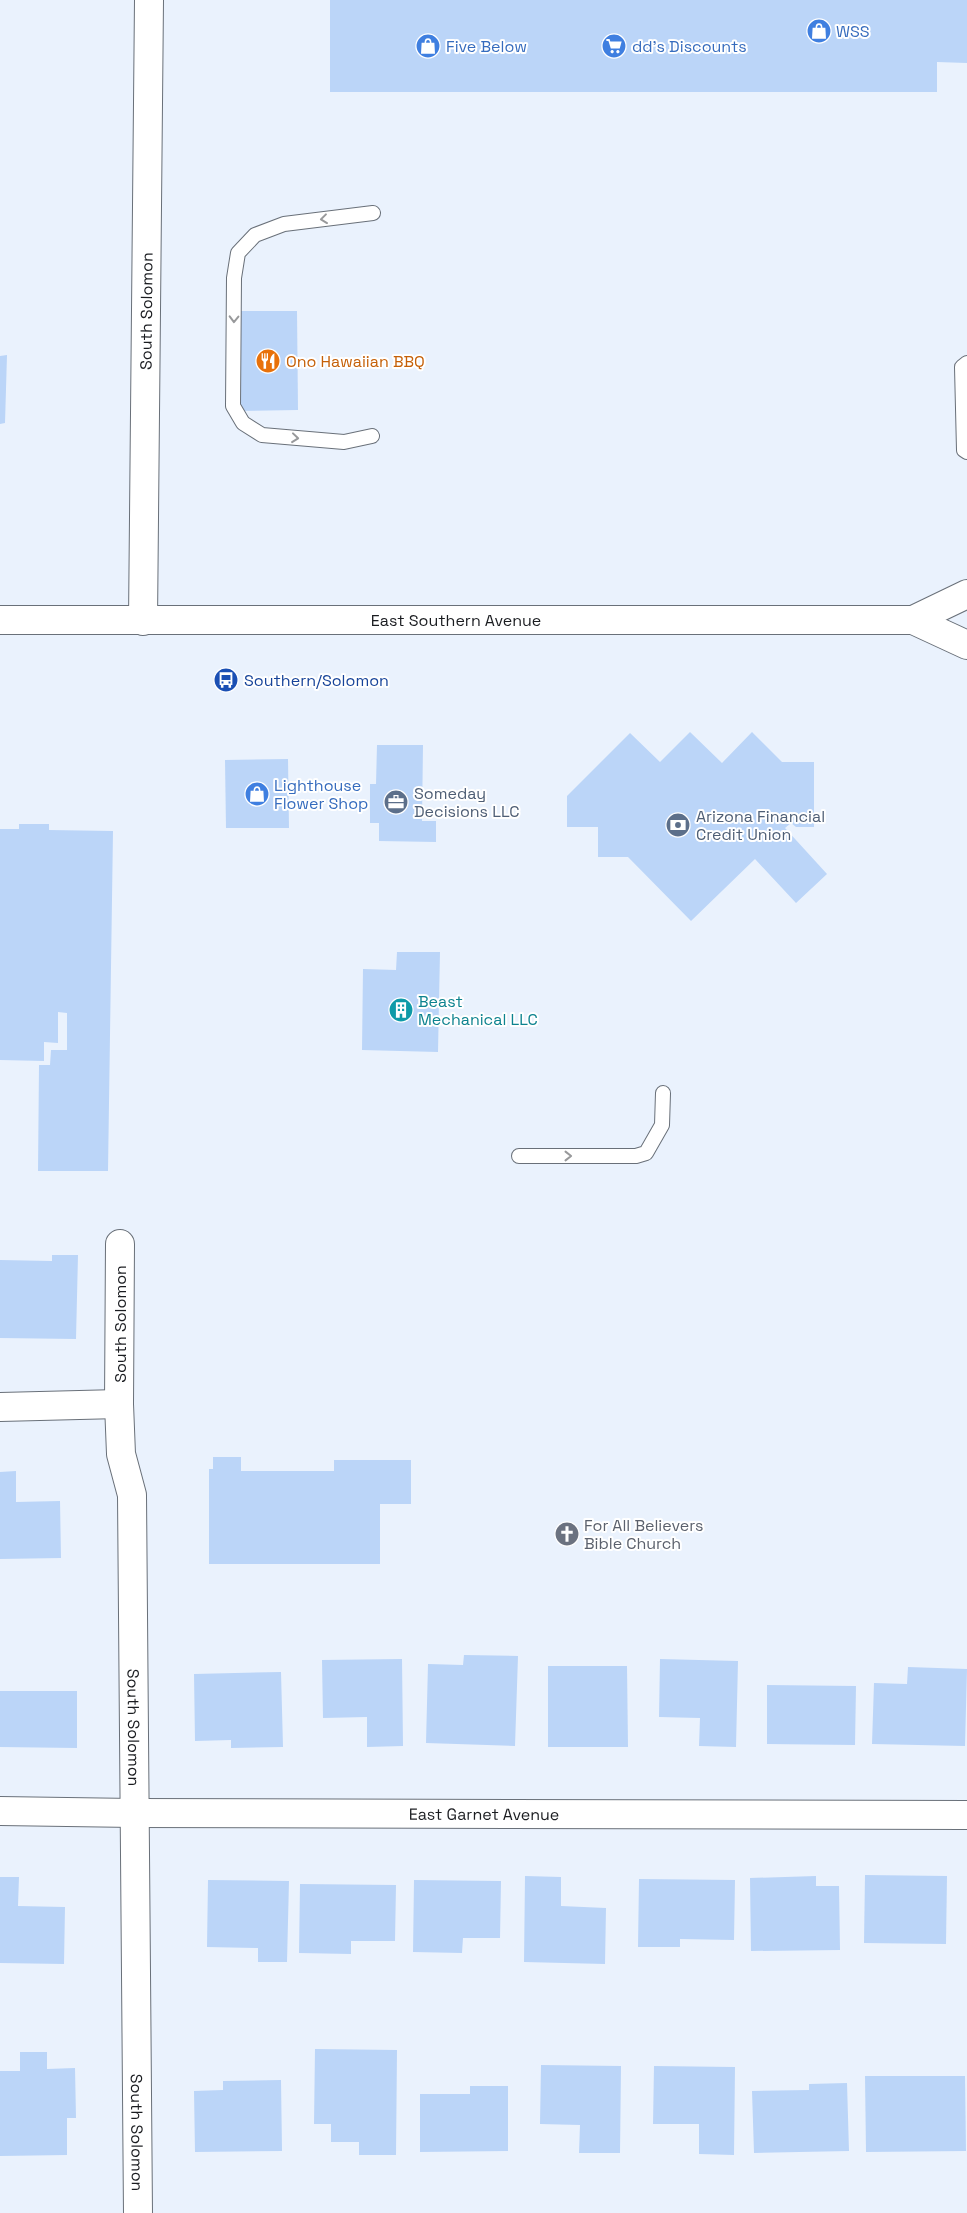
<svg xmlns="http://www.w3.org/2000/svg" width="967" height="2213" viewBox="0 0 967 2213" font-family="'Space Grotesk',sans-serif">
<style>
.building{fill:#bbd5f8}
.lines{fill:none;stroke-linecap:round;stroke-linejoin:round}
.service-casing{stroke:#697079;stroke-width:16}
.minor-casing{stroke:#697079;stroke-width:30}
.tertiary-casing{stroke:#697079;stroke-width:30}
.secondary-casing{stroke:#697079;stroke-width:30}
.service{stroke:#fff;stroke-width:14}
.minor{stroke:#fff;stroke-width:28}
.tertiary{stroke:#fff;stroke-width:28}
.secondary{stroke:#fff;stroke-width:28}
.oneway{stroke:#98999b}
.labels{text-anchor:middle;stroke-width:4;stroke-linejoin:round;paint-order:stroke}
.shop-label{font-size:16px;fill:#366cbe;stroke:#fff;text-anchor:start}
.street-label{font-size:16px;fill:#1a1c20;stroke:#fff}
.food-label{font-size:16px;fill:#c56008;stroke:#fff;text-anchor:start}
.transit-label{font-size:16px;fill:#164399;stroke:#fff;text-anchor:start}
.service-label{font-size:16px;fill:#4e5e75;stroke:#fff;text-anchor:start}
.culture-label{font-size:16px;fill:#0d838f;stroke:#fff;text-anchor:start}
.worship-label{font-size:16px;fill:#5b616d;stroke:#fff;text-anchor:start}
</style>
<rect width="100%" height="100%" fill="#eaf2fd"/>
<g class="building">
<polygon points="330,0 967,0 967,63 937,62 937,92 330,92"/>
<polygon points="238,311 297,311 298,410 239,411"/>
<polygon points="7,355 5,423 0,424 0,356"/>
<polygon points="690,732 722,763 752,732 782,762 814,762 814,827 796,827 791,823 785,828 827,874 796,903 755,859 691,921 628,857 598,857 598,827 567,827 567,796 630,733 660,762"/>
<polygon points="377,745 423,745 422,821 436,821 436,842 379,841 379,823 370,823 370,784 376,784"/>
<polygon points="288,759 289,828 226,828 225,760"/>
<polygon points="19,824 49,824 49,830 113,831 108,1171 38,1171 39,1065 50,1065 51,1050 67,1050 67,1013 58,1012 58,1043 44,1042 44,1061 0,1060 0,829 19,829"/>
<polygon points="397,952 440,952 438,1052 362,1050 363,969 396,970"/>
<polygon points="52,1255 78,1255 76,1339 0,1338 0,1260 52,1261"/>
<polygon points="213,1457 241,1457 241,1471 334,1471 334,1460 411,1460 411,1504 380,1504 380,1564 209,1564 209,1469 213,1469"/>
<polygon points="16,1471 16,1502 60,1501 61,1558 0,1559 0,1472"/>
<polygon points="464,1655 518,1656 515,1746 426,1743 428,1664 463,1665"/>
<polygon points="402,1659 403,1746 367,1747 367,1717 323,1718 322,1660"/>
<polygon points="660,1659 738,1661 736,1747 699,1746 700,1718 659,1717"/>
<polygon points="548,1666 627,1666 628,1747 548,1747"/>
<polygon points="908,1667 967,1669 965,1746 872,1744 874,1683 907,1684"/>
<polygon points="281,1672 283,1747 231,1748 231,1740 195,1741 194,1674"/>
<polygon points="767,1685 856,1686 855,1745 767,1744"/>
<polygon points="0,1691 77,1691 77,1748 0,1747"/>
<polygon points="865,1875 947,1876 946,1944 864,1943"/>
<polygon points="525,1876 561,1877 561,1906 606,1908 605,1964 524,1962"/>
<polygon points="816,1876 816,1886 839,1886 840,1950 751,1951 750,1878"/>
<polygon points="0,1877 19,1877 18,1906 65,1907 64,1964 0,1963"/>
<polygon points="639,1879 735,1880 734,1940 680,1939 680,1947 638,1947"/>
<polygon points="208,1880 289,1881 287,1962 258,1962 258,1948 207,1947"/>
<polygon points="414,1880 501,1881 500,1938 463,1938 462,1953 413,1952"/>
<polygon points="300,1884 396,1885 395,1941 351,1941 351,1954 299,1953"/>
<polygon points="315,2049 397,2050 396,2155 359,2155 359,2142 331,2142 331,2124 314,2124"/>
<polygon points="20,2052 47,2052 47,2069 75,2068 76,2118 67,2118 67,2155 0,2156 0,2071 20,2071"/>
<polygon points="541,2065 621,2066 620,2153 579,2153 580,2125 540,2124"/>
<polygon points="654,2066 735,2067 734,2155 699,2154 699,2124 653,2124"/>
<polygon points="865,2076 965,2076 966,2151 866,2152"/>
<polygon points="281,2080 282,2151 195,2152 194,2091 223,2090 223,2081"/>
<polygon points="847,2083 849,2151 754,2153 752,2091 809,2090 809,2084"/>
<polygon points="470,2086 508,2086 508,2151 420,2152 420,2094 470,2094"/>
</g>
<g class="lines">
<defs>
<g id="service">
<polyline points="967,363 962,367 964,450 967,452"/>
<polyline points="372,436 344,442 262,435 243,423 233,406 234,278 238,253 255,235 284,224 373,213"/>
<polyline points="519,1156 636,1156 646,1153 662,1125 663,1093"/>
</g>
<g id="minor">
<path id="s1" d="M120 1244 119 1404 121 1454 132 1495 138 2213"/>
<polyline points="0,1407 119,1404"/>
<path id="s2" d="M0 1811 134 1813 967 1815"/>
</g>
<g id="tertiary">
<path id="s3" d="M143 621 149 0"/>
</g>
<g id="secondary">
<path id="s4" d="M0 620H913L967 594"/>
<polyline points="913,620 967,645"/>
</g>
</defs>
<use href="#service" class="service-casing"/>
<use href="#minor" class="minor-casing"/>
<use href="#tertiary" class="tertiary-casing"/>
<use href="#secondary" class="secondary-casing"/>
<use href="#service" class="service"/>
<use href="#minor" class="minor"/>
<use href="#tertiary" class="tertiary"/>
<use href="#secondary" class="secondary"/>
</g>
<defs><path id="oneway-chevron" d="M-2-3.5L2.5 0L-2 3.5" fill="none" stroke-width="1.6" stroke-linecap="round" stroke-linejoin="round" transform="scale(1.25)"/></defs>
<g class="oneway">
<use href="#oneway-chevron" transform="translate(324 219) rotate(173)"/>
<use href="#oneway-chevron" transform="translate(234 319) rotate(91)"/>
<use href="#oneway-chevron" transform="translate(295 438) rotate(6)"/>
<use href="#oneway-chevron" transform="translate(568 1156)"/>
</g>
<defs>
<symbol id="shop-disc" viewBox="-11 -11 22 22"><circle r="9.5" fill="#3f7fe0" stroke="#fff"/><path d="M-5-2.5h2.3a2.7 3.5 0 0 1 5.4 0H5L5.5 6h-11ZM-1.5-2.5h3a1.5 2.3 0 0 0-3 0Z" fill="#fff"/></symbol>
<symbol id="supermarket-disc" viewBox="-11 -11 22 22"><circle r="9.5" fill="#3f7fe0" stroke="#fff"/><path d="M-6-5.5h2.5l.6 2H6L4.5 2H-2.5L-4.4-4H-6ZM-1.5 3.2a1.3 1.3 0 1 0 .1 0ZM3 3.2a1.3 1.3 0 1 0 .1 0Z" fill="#fff"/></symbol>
<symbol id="restaurant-disc" viewBox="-11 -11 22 22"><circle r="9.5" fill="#e8710a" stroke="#fff"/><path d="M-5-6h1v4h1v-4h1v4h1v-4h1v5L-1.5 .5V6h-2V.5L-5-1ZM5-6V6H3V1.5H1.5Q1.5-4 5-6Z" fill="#fff"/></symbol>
<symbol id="bus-disc" viewBox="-11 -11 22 22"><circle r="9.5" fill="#1a4fb4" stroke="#fff"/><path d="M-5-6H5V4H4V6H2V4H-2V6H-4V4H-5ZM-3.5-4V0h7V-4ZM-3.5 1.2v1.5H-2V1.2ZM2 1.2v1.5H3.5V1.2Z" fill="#fff"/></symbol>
<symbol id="office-disc" viewBox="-11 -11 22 22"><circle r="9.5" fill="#5c6f8a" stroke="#fff"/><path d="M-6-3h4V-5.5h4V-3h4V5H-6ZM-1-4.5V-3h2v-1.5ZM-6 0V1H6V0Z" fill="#fff"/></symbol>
<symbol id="bank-disc" viewBox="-11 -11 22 22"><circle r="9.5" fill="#5c6f8a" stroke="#fff"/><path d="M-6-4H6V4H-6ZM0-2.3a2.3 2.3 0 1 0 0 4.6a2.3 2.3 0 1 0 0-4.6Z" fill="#fff"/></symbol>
<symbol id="building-disc" viewBox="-11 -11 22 22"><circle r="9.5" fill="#0f9aa8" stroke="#fff"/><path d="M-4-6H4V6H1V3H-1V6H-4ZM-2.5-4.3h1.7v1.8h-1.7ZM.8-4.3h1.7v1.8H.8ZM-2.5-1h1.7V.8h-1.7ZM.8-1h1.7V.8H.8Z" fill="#fff"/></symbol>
<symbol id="church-disc" viewBox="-11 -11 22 22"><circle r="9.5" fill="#6b7280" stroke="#fff"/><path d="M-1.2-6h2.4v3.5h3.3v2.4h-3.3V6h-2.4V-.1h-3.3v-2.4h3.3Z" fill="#fff"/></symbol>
</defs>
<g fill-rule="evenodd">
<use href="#shop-disc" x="805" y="17" width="28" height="28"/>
<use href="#shop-disc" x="414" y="32" width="28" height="28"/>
<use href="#supermarket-disc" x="600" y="32" width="28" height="28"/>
<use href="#restaurant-disc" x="254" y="347" width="28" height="28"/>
<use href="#bus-disc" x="212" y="666" width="28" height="28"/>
<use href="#shop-disc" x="243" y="780" width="28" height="28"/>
<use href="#office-disc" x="382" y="788" width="28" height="28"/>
<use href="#bank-disc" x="664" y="811" width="28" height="28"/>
<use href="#building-disc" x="387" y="996" width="28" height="28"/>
<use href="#church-disc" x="553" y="1520" width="28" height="28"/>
</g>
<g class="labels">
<g class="shop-label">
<text x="836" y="37">WSS</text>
<text x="446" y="52">Five Below</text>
<text x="632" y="52">dd's Discounts</text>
<text x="274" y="791">Lighthouse<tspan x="274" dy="18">Flower Shop</tspan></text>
</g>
<g class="street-label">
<text dy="6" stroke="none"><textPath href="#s3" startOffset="310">South Solomon</textPath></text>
<text dy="6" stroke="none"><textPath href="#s4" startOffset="456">East Southern Avenue</textPath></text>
<text transform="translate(120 1324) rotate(-90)" y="6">South Solomon</text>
<text dy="6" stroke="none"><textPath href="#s1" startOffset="485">South Solomon</textPath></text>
<text dy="6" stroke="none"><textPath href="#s2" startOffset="484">East Garnet Avenue</textPath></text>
<text dy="6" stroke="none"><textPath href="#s1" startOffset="890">South Solomon</textPath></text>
</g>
<g class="food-label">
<text x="286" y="367">Ono Hawaiian BBQ</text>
</g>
<g class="transit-label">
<text x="244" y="686">Southern/Solomon</text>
</g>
<g class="service-label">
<text x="414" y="799">Someday<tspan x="414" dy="18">Decisions LLC</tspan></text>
<text x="696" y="822">Arizona Financial<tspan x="696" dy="18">Credit Union</tspan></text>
</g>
<g class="culture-label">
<text x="418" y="1007">Beast<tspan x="418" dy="18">Mechanical LLC</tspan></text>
</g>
<g class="worship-label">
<text x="584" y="1531">For All Believers<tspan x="584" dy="18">Bible Church</tspan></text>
</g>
</g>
</svg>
